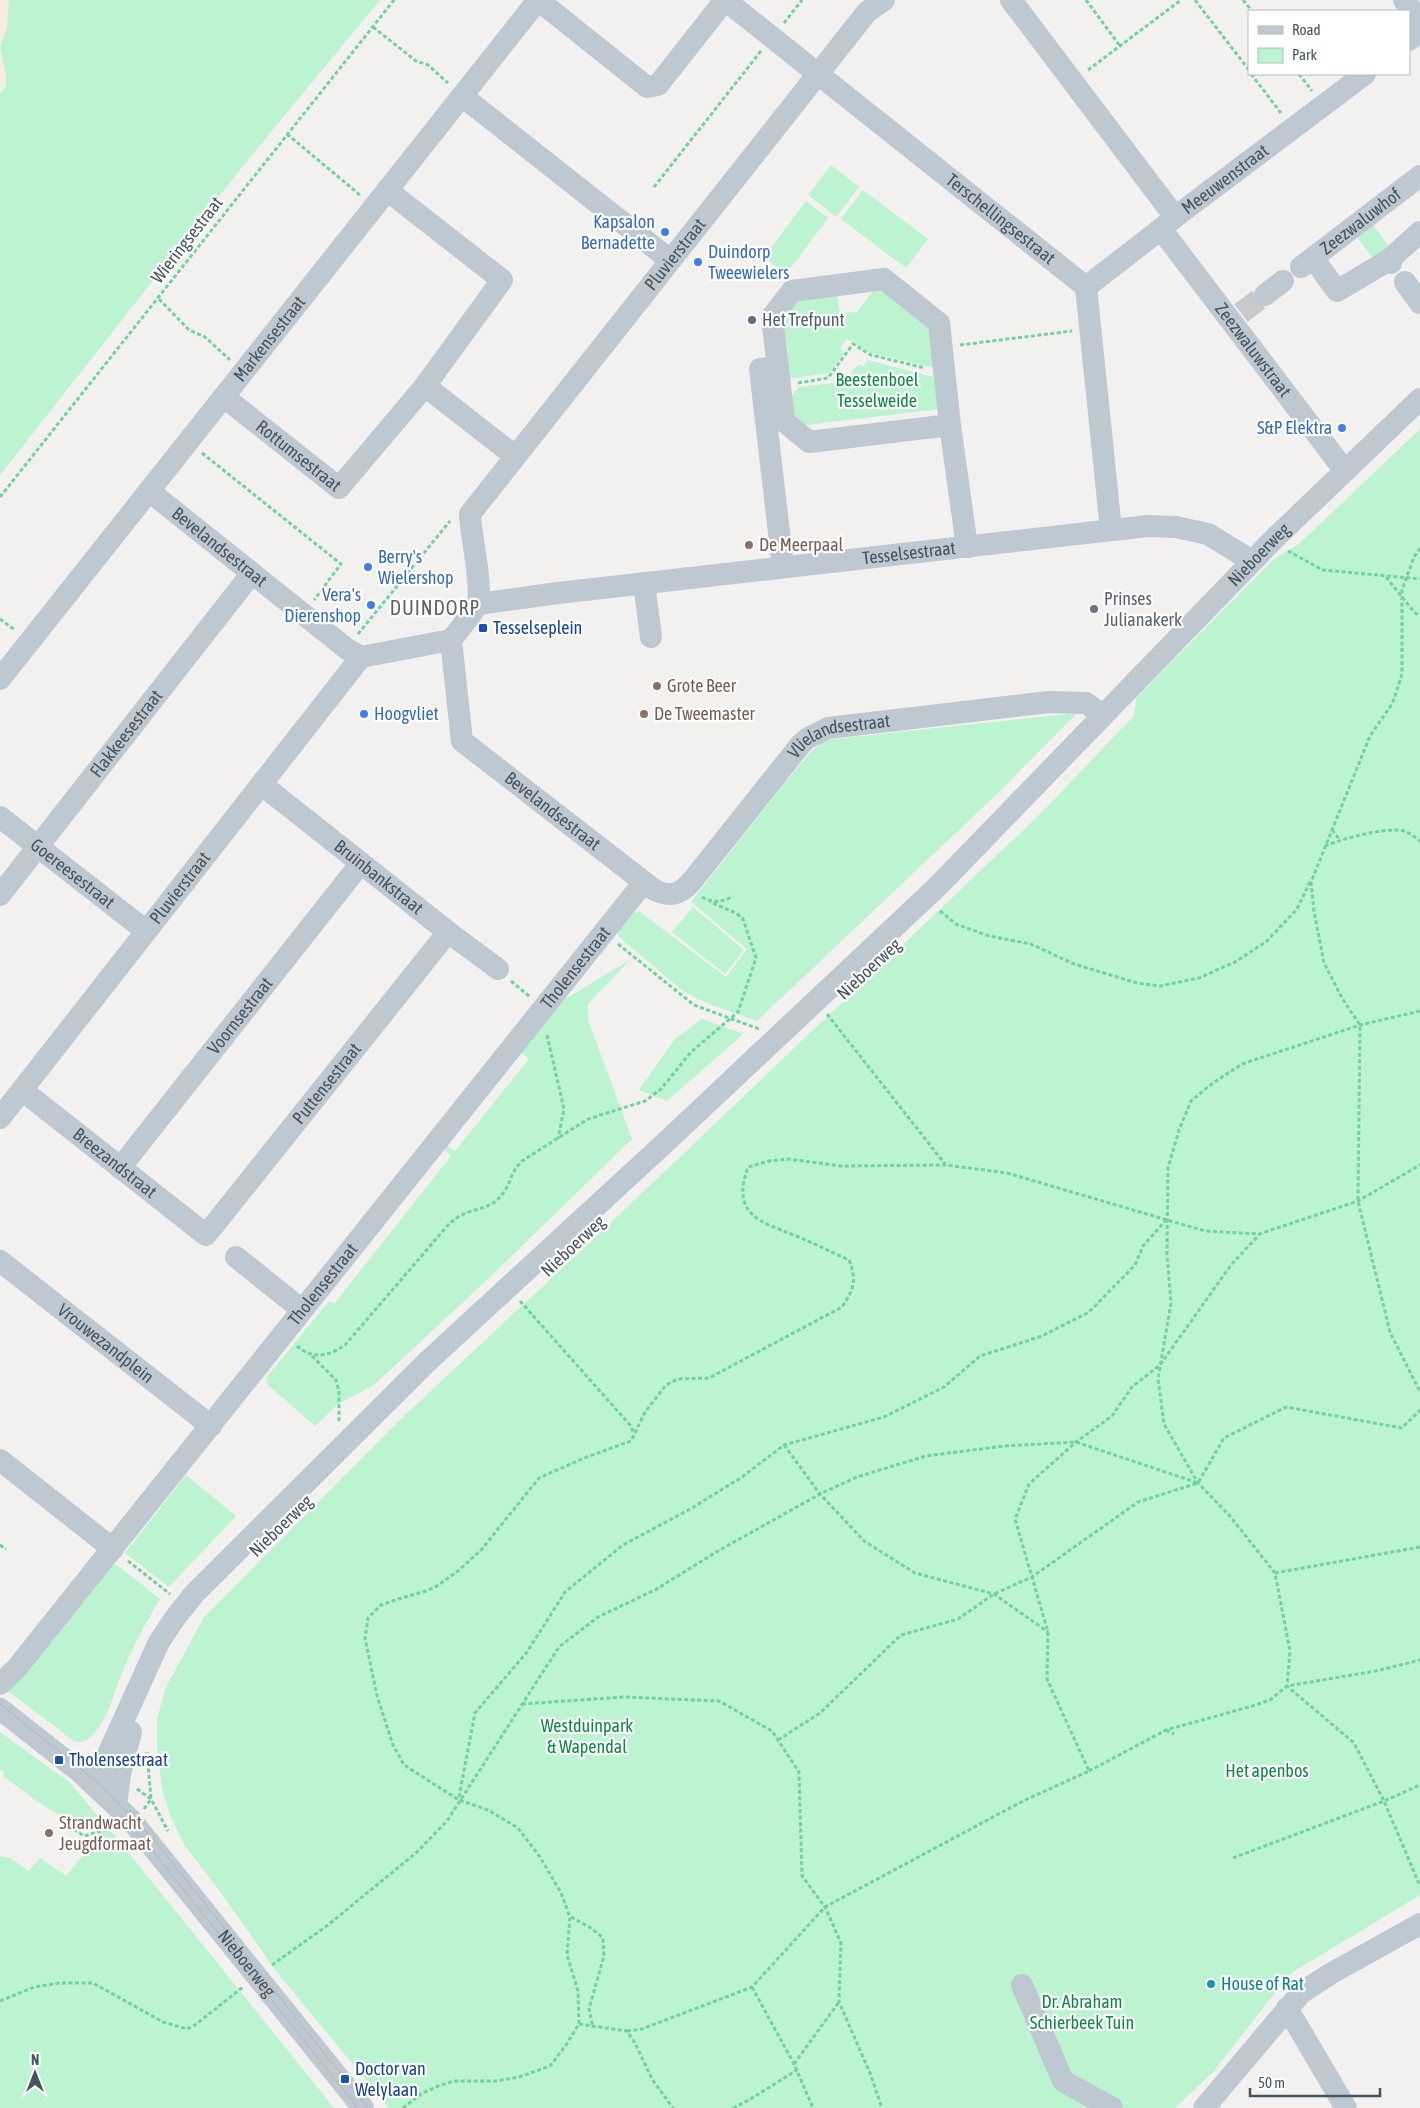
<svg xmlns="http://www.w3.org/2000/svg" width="1420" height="2108" viewBox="0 0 1420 2108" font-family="'Asap Condensed',sans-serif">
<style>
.green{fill:#bcf3d0}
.sand{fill:#f5eee0}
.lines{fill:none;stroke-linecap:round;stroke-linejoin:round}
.minor-tunnel{stroke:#c8c9cc;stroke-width:22;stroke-dasharray:22 11;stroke-linecap:butt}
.path{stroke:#71d3a0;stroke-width:3;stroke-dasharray:4 2.5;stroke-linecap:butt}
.minor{stroke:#bdc8d0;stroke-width:22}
.tram{stroke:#b2b6bb;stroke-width:1}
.shop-dot{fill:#3f7fe0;stroke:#fff;stroke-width:2}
.service-dot{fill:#5c6f8a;stroke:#fff;stroke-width:2}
.education-dot{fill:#8d6e63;stroke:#fff;stroke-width:2}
.worship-dot{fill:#6b7280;stroke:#fff;stroke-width:2}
.transit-dot{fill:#1a4fb4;stroke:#fff;stroke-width:2}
.culture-dot{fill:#0f9aa8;stroke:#fff;stroke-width:2}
.labels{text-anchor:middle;stroke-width:4.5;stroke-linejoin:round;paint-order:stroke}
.street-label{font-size:18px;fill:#47545f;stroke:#fff}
.shop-label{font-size:18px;fill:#366cbe;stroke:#fff;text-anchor:end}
.service-label{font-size:18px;fill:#4e5e75;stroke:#fff;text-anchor:start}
.park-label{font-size:18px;fill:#108749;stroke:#fff}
.education-label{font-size:18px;fill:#785e54;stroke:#fff;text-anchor:start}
.worship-label{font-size:18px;fill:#5b616d;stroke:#fff;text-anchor:start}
.transit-label{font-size:18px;fill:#164399;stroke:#fff;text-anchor:start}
.culture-label{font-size:18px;fill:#0d838f;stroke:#fff;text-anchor:start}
.quarter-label{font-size:20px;letter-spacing:1px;fill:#5c6166;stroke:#fff}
</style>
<rect width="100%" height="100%" fill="#f3f0f0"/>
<g class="green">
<polygon points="0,0 380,0 247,161 0,475"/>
<polygon points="831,165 859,187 836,217 808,195"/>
<polygon points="863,190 928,239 906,268 841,219"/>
<polygon points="806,201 828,218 786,274 764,257"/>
<polygon points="1373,225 1392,250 1376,263 1357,237"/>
<path d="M888 289 934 324 939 369 871 353 847 339 840 348 844 353 829 373 786 379C786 372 788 363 788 355 787 330 775 323 792 298L837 294 839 309 846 313 857 312 873 291Z"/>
<polygon points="868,360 937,378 940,409 806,425 791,412 789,399 799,387 842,382 859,364 863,367"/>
<polygon points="1420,429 1420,1895 1293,1972 1280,1986 1214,2071 1175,2108 389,2108 276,1971 219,1890 185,1846 170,1815 162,1789 157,1749 157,1719 166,1687 204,1617 406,1414 599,1234 1038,816 1134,716 1136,698 1275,558 1299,544"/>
<polygon points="1077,713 999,792 757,1021 709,1004 683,991 619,937 617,930 633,912 639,911 726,977 747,949 691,902 782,786 809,754 824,740"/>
<polygon points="693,907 744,950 725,974 672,932"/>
<polygon points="630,960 588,1004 588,1020 632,1139 491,1276 374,1385 338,1404 315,1426 268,1385 266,1378 329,1301 334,1304 451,1156 441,1147 444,1143 455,1151 529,1059 518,1049 560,1002"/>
<polygon points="702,1019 743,1034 667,1101 639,1090 675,1039"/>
<polygon points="186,1475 236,1516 169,1587 125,1553"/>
<path d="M109 1559 160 1599C145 1624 132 1648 121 1675 114 1694 109 1714 96 1731 90 1739 84 1744 74 1741L4 1688Z"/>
<path d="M0 1732 70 1783 103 1822C74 1835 28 1793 4 1777L3 1770H0Z"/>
<polygon points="107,1826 334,2108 0,2108 0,1856 10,1858 29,1871 40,1858 66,1876"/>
</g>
<polygon class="sand" points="0,0 9,0 7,28 0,47 6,76 6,86 0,94"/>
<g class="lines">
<polyline class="minor-tunnel" points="1241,313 1265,295"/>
<g class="path">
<polyline points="1086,0 1120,46"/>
<polyline points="1195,0 1249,70"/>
<polyline points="1243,0 1252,11"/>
<polyline points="784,23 802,0"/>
<polyline points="373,27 416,61 428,65 448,83"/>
<polyline points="1088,70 1181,0"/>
<polyline points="1251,74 1281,113"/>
<polyline points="1299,74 1312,91"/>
<polyline points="287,134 360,195"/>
<polyline points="654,187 761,51"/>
<polyline points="159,299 189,330 205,337 230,360"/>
<polyline points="960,345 1072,331"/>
<polyline points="798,383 828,378 853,344 871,355 925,368"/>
<polyline points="202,453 341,564 314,600"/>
<polyline points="0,497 394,0"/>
<polyline points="1420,548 1414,557 1402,590 1402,674 1397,690 1392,704 1370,736 1311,882 1314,911 1324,963 1342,998 1360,1025 1358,1201 1390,1332 1420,1392"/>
<polyline points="1288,551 1323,570 1420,579"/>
<polyline points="1386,577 1414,612 1420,616"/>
<polyline points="0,619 15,630"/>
<polyline points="358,634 450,521"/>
<polyline points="1332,830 1340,840"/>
<path d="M1325 846C1342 839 1390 825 1407 832 1411 834 1416 838 1420 841"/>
<path d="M702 897C713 903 722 903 733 896"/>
<polyline points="940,911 956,924 989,936 1031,944 1074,964 1137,983 1160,986 1199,978 1237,961 1267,941 1297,909 1310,882"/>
<polyline points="618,944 694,1005 759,1029"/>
<polyline points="511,981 529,996"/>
<polyline points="1420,1011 1360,1025 1242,1064 1213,1083 1191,1101 1179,1130 1168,1168 1167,1254 1171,1303 1158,1379 1164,1424 1198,1483 1229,1515 1275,1573 1290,1651 1287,1686 1354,1743 1384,1801 1420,1886"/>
<polyline points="827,1014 945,1164"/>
<polyline points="547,1035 564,1109 558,1139"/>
<polyline points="520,1301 631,1426 634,1434"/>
<path d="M297 1346C313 1360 329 1356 345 1345L449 1224C453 1221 457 1217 462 1215 475 1208 490 1209 500 1197 511 1185 510 1172 522 1161L588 1119 645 1101 661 1089 691 1052 738 1012 756 958 743 919 736 913 710 902"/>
<polyline points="312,1356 336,1380 339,1392 339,1423"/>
<polyline points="784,1445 820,1494 864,1541 915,1573 994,1594 1048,1632"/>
<polyline points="0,1545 6,1549"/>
<polyline points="128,1561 170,1594"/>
<polyline points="1275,1573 1420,1547"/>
<polyline points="522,1704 624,1697 719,1701 772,1731 799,1772 802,1876 825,1907 841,1943 839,2002 870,2073 882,2108"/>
<polyline points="1166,1730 1174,1734"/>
<polyline points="778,1740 820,1713 901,1635 958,1619 994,1594 1032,1577 1138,1502 1198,1483"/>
<polyline points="1089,1771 1166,1730 1249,1707 1270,1700 1287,1686 1376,1671 1420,1660"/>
<polyline points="137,1789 151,1799 168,1831"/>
<polyline points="459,1797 475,1713 527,1652 565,1592 623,1545 692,1508 742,1477 784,1445 884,1417 944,1387 980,1356 1042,1336 1089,1312 1135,1265 1143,1246 1166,1220"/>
<polyline points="144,1809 151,1799 147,1752"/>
<polyline points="63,1822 84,1836 112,1828"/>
<polyline points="1233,1858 1384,1801 1420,1785"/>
<polyline points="571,1917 591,1928 603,1938 604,1956 589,2009 593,2028"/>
<polyline points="272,1965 328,1925 417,1852 447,1821 559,1647 598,1617 655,1590 718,1551 820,1494 857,1477 926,1456 1004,1446 1076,1442 1198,1483 1224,1438 1286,1407 1402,1428 1420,1410"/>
<polyline points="752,1987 794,2064 813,2108"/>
<polyline points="0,2001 34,1987 60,1983 93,1983 163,2022 187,2029 195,2025 243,1987"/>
<polyline points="579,2024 627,2031 635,2043 652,2079 673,2108"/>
<polyline points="627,2031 642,2029 752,1987 825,1907 1023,1801 1089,1771 1047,1679 1048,1632 1015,1519 1029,1484 1076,1442 1112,1416 1132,1387 1160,1365 1231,1265 1259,1235"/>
<polyline points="794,2064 839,2002"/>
<path d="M403 2108 421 2094 438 2086 454 2081H497L519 2077 550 2066 566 2045 579 2024 578 1991 567 1955 570 1917 561 1893 540 1857 518 1828 488 1810 459 1800 404 1765 393 1745 377 1696 365 1638 368 1618 381 1605 398 1599 426 1591 437 1586 458 1571 482 1549 539 1478 584 1458 631 1441 645 1412 666 1385 678 1379 709 1378 842 1307C854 1289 857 1281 849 1260 831 1252 814 1243 796 1236 758 1221 731 1214 748 1167L769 1161 788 1159 841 1166 946 1165 1007 1173 1205 1231 1259 1234 1358 1201 1420 1165"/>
<polyline points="733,2108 749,2100 797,2070"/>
</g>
<g class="minor">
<polyline points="538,0 647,87 658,85 725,0"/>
<path id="s1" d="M725 0 1086 287 1111 530"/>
<polyline points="1011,0 1175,217"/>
<polyline points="1404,0 1420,21"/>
<polyline points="1409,40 1420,32"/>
<polyline points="462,96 670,260"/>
<path id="s2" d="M1161 229 1345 471"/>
<polyline points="1313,258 1337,291 1389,260"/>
<polyline points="1391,263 1389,260 1420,232"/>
<path id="s3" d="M1301 267 1420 176"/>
<polyline points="1405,282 1420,303"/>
<path id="s4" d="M1086 287 1161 229 1175 217 1365 74"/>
<polyline points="1265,295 1283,281"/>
<polyline points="778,367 760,369 783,567"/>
<polyline points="425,386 515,456"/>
<path id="s5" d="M224 397 339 488 425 386 502 280 387 190"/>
<polyline points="950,425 809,442 784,421 772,317 792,291 884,279 939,323 950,425 967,547"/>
<path id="s6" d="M149 491 347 649 361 657"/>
<polyline points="644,583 651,637"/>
<path id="s7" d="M478 604 558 593 1148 526 1176 527 1208 534 1252 561"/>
<path id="s8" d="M451 640 462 741 653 889C669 898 680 895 692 881L801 744 808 738 828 728 1049 702 1086 703 1102 715"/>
<path id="s9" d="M361 657 451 640C456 634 477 607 478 603 482 580 471 539 470 514L867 12 884 0"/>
<path id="s10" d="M0 679 538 0"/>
<path id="s11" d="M261 784 448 932 498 969"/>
<path id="s12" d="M0 817 146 931"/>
<path id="s13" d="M0 895 252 573"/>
<path id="s14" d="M22 1090 206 1235 448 932"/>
<path id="s15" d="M0 1118 361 657"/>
<path id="s16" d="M120 1168 361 863"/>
<polyline points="236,1257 302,1310"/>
<path id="s17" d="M0 1261 211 1426"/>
<polyline points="0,1460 113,1549"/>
<path id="s18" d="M0 1684 16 1669 644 882"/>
<path id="s19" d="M0 1709 79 1771 131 1820 363 2108"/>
<path id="s20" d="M94 1785 159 1642 175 1618 194 1594 427 1362 668 1140 938 886 1274 539 1420 399"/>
<polyline points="116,1805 120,1774 131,1732"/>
<polyline points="1022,1985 1063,2081 1112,2108"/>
<polyline points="1287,2008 1346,2108"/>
<polyline points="1204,2108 1301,1993 1330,1974 1420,1924"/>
</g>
<g class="tram">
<polyline points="0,1704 97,1782 154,1840 368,2108"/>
<polyline points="121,1815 152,1850 358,2108"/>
</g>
</g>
<g class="shop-dot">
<circle cx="665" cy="232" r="5"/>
<circle cx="698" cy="262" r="5"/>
<circle cx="1342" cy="428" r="5"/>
<circle cx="368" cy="567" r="5"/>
<circle cx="371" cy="605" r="5"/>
<circle cx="364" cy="714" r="5"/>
</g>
<circle class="service-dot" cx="752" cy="320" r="5"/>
<g class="education-dot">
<circle cx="749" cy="545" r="5"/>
<circle cx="657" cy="686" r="5"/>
<circle cx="644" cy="714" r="5"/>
<circle cx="49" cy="1833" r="5"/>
</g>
<circle class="worship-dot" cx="1094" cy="609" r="5"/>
<g class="transit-dot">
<rect x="478" y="623" width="10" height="10" rx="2.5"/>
<rect x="54" y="1755" width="10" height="10" rx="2.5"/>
<rect x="340" y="2074" width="10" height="10" rx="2.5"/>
</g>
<circle class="culture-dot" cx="1211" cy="1984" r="5"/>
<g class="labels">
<g class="street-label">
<text dy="6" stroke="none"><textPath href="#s4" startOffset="176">Meeuwenstraat</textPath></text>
<text dy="6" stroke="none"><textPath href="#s1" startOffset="352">Terschellingsestraat</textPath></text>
<text dy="6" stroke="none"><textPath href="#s3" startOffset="75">Zeezwaluwhof</textPath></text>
<text transform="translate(187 240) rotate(-52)" y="6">Wieringsestraat</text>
<text dy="6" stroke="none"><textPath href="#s9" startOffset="558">Pluvierstraat</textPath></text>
<text dy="6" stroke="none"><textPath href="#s10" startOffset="434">Markensestraat</textPath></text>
<text dy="6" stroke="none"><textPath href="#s2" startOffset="152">Zeezwaluwstraat</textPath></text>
<text dy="6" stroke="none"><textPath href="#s5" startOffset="95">Rottumsestraat</textPath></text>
<text dy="6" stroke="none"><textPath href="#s6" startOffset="90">Bevelandsestraat</textPath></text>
<text dy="6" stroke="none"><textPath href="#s7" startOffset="434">Tesselsestraat</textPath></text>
<text dy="6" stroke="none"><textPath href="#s20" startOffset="1705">Nieboerweg</textPath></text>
<text dy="6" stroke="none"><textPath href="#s13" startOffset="205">Flakkeesestraat</textPath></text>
<text dy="6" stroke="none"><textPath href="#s8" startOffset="602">Vlielandsestraat</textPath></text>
<text dy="6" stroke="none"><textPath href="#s8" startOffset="216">Bevelandsestraat</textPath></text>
<text dy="6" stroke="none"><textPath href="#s12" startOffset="92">Goereesestraat</textPath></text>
<text dy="6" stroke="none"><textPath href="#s11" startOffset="150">Bruinbankstraat</textPath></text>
<text dy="6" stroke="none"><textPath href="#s15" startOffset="292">Pluvierstraat</textPath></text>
<text dy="6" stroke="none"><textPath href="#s18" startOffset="919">Tholensestraat</textPath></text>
<text transform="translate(869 969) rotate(-43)" y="6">Nieboerweg</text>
<text dy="6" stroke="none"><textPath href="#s16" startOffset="194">Voornsestraat</textPath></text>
<text dy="6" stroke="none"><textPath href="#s14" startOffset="428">Puttensestraat</textPath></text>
<text dy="6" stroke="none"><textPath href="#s14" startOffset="118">Breezandstraat</textPath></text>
<text transform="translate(573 1246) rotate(-43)" y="6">Nieboerweg</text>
<text dy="6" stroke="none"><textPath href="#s18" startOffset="514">Tholensestraat</textPath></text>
<text dy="6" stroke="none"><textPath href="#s17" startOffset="134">Vrouwezandplein</textPath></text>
<text transform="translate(281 1526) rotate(-44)" y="6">Nieboerweg</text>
<text dy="6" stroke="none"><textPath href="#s19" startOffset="356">Nieboerweg</textPath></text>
</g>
<g class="shop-label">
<text x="655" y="228">Kapsalon<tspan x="655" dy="21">Bernadette</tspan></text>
<text x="708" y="258" text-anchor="start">Duindorp<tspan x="708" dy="21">Tweewielers</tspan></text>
<text x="1332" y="434">S&amp;P Elektra</text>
<text x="378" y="563" text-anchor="start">Berry's<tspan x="378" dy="21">Wielershop</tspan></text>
<text x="361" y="601">Vera's<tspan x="361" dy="21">Dierenshop</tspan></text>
<text x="374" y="720" text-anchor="start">Hoogvliet</text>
</g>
<g class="service-label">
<text x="762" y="326">Het Trefpunt</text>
</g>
<g class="park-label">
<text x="877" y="386">Beestenboel<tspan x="877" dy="21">Tesselweide</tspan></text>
<text x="587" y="1732">Westduinpark<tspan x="587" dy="21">&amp; Wapendal</tspan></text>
<text x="1267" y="1777">Het apenbos</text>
<text x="1082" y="2008">Dr. Abraham<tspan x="1082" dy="21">Schierbeek Tuin</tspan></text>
</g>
<g class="education-label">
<text x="759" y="551">De Meerpaal</text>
<text x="667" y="692">Grote Beer</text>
<text x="654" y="720">De Tweemaster</text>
<text x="59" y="1829">Strandwacht<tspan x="59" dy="21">Jeugdformaat</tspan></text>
</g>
<g class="worship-label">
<text x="1104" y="605">Prinses<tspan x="1104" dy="21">Julianakerk</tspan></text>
</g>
<g class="transit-label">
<text x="493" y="634">Tesselseplein</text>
<text x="69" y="1766">Tholensestraat</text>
<text x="355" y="2075">Doctor van<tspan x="355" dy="21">Welylaan</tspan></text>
</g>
<g class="culture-label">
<text x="1221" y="1990">House of Rat</text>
</g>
<g class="quarter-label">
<text x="435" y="615">DUINDORP</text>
</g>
</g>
<rect x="1248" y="10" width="162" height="65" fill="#ffffff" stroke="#b5bbbf"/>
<rect x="1258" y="26" width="25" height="8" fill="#bdc8d0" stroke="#b5bbbf"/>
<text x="1292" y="35" font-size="15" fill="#47545f">Road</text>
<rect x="1258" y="48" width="25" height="15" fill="#bcf3d0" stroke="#b5bbbf"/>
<text x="1292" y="60" font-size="15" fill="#47545f">Park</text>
<g transform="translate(35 2073)" stroke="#ffffff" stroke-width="4" paint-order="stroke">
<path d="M0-4L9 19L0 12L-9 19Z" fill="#47545f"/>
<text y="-8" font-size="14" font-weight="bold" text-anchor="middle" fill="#47545f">N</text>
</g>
<path d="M1250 2088v8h130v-8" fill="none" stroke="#47545f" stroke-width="2.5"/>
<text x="1258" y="2088" font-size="15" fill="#47545f" stroke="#ffffff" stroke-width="4" paint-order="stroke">50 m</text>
</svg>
